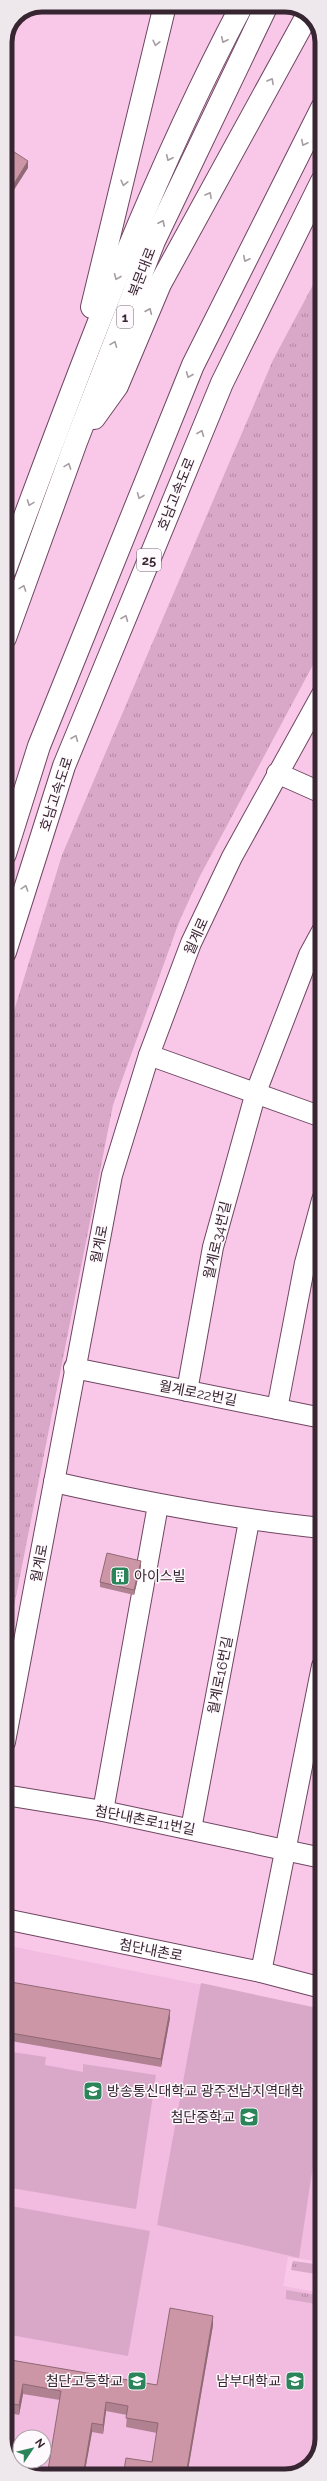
<svg xmlns="http://www.w3.org/2000/svg" width="327" height="2481" viewBox="0 0 327 2481" font-family="Raleway,'Noto Sans KR',sans-serif">
<style>
.built{fill:#f2bbe0;fill-rule:evenodd}
.grass{fill:url(#grass-tufts)}
.pitch{fill:#d9a8c9}
.lines{fill:none;stroke-linecap:round;stroke-linejoin:round}
.minor-casing{stroke:#6f4662;stroke-width:22}
.major-casing{stroke:#6f4662;stroke-width:24}
.highway-casing{stroke:#6f4662;stroke-width:24}
.minor{stroke:#fff;stroke-width:20}
.major{stroke:#fff;stroke-width:22}
.highway{stroke:#fff;stroke-width:22}
.wall{fill:#b08190}
.shaded-wall{fill:#906975}
.building{fill:#cd96a7;stroke:#906975}
.oneway{stroke:#a59da2}
.labels{text-anchor:middle;stroke-width:3;stroke-linejoin:round;paint-order:stroke}
.shield{fill:#fef9fc;stroke:#73656e;stroke-width:1}
.shield-label{font-size:13px;font-weight:bold;fill:#372531}
.street-label{font-size:14px;fill:#372531;stroke:#fef9fc}
.poi-label{font-size:14px;fill:#372531;stroke:#fef9fc;text-anchor:end}
.rim{fill:none;stroke:#372531;stroke-width:5}
</style>
<defs>
<pattern id="grass-tufts" width="24" height="20" patternUnits="userSpaceOnUse"><rect width="24" height="20" fill="#d9a8c9"/><path d="M3 7l-1-3M5 7V3M7 7l1-3M15 17l-1-3M17 17v-4M19 17l1-3" fill="none" stroke="#b189a4"/></pattern>
</defs>
<rect width="100%" height="100%" fill="#f9c8e9"/>
<path class="built" d="M5 1945 322 2009V2262L288 2257 283 2286 322 2293V2439L313 2463 289 2476H38L16 2465 5 2443ZM20 2437H44V2461H20Z"/>
<g class="grass">
<polygon points="322,268 322,648 200,876 179,922 113,1105 5,1652 5,1040 62,855 273,360"/>
<polygon points="293,2261 322,2265 322,2275 291,2270"/>
<polygon points="286,2290 322,2296 322,2305 286,2299"/>
</g>
<g class="pitch">
<polygon points="201,1983 322,2009 322,2106 299,2258 157,2225"/>
<polygon points="5,2051 46,2057 45,2065 83,2072 83,2064 156,2075 136,2209 5,2187"/>
<polygon points="5,2205 150,2231 128,2356 5,2334"/>
</g>
<g class="lines">
<defs>
<g id="minor">
<polyline points="277,773 322,793"/>
<polyline points="149,1055 322,1117"/>
<polyline points="74,1368 322,1418"/>
<polyline points="187,1391 213,1247 256,1092 309,955 322,931"/>
<polyline points="277,1409 305,1263 322,1200"/>
<path d="M54 1482C143 1502 231 1519 322 1528"/>
<polyline points="5,1742 112,1175 149,1055 191,943 232,857 322,694"/>
<polyline points="5,1795 103,1811 322,1858"/>
<polyline points="103,1811 158,1505"/>
<polyline points="191,1829 249,1521"/>
<polyline points="5,1919 261,1972 322,1988"/>
<polyline points="261,1972 322,1666"/>
</g>
<g id="major">
<polyline points="92,307 165,5"/>
<polyline points="94,418 117,386 160,284 308,14"/>
<path d="M5 570C76 379 146 186 242 5"/>
<polyline points="5,638 76,442 154,241 267,5"/>
</g>
<g id="highway">
<polyline points="5,854 39,746 193,365 322,108"/>
<polyline points="5,952 64,766 222,383 322,181"/>
</g>
</defs>
<use href="#minor" class="minor-casing"/>
<use href="#major" class="major-casing"/>
<use href="#highway" class="highway-casing"/>
<use href="#minor" class="minor"/>
<use href="#major" class="major"/>
<use href="#highway" class="highway"/>
</g>
<g class="wall">
<polygon points="141,1566 134,1595 100,1587 100,1582"/>
<polygon points="5,1981 170,2018 161,2067 5,2040"/>
<polygon points="213,2325 188,2470 206,2476 152,2462 157,2433 126,2427 127,2415 106,2411 103,2434 92,2432 84,2476 47,2476 60,2400 23,2394 19,2415 6,2412 5,2416 5,2359 157,2385"/>
</g>
<g class="shaded-wall">
<polygon points="28,161 28,168 5,204 5,198"/>
<polygon points="141,1561 141,1566 134,1595 134,1590"/>
<polygon points="170,2010 170,2018 161,2067 161,2059"/>
<polygon points="213,2316 213,2325 187,2476 187,2469"/>
<polygon points="23,2384 23,2394 19,2415 19,2405"/>
<polygon points="106,2402 106,2411 103,2434 103,2425"/>
<polygon points="6,2403 6,2412 5,2416 5,2407"/>
<polygon points="92,2423 92,2432 84,2476 83,2476"/>
</g>
<g class="building">
<polygon points="5,146 28,161 5,198"/>
<polygon points="107,1553 141,1561 134,1590 100,1582"/>
<polygon points="5,1981 170,2010 161,2059 5,2032"/>
<polygon points="170,2308 213,2316 187,2469 206,2473 206,2476 123,2476 126,2458 152,2462 158,2423 126,2418 128,2406 106,2402 103,2425 92,2423 83,2476 47,2476 61,2391 23,2384 19,2405 6,2403 5,2407 5,2359 157,2385"/>
</g>
<defs><path id="oneway-chevron" d="M-2-3.5L2.5 0L-2 3.5" fill="none" stroke-width="1.6" stroke-linecap="round" stroke-linejoin="round"/></defs>
<g class="oneway">
<use href="#oneway-chevron" transform="translate(224 40) rotate(115)"/>
<use href="#oneway-chevron" transform="translate(156 43) rotate(103)"/>
<use href="#oneway-chevron" transform="translate(271 81) rotate(-61)"/>
<use href="#oneway-chevron" transform="translate(304 143) rotate(117)"/>
<use href="#oneway-chevron" transform="translate(169 158) rotate(115)"/>
<use href="#oneway-chevron" transform="translate(124 183) rotate(104)"/>
<use href="#oneway-chevron" transform="translate(209 195) rotate(-61)"/>
<use href="#oneway-chevron" transform="translate(162 223) rotate(-65)"/>
<use href="#oneway-chevron" transform="translate(246 259) rotate(117)"/>
<use href="#oneway-chevron" transform="translate(117 277) rotate(112)"/>
<use href="#oneway-chevron" transform="translate(149 311) rotate(-67)"/>
<use href="#oneway-chevron" transform="translate(114 344) rotate(-69)"/>
<use href="#oneway-chevron" transform="translate(189 375) rotate(112)"/>
<use href="#oneway-chevron" transform="translate(201 433) rotate(-68)"/>
<use href="#oneway-chevron" transform="translate(68 466) rotate(-70)"/>
<use href="#oneway-chevron" transform="translate(140 496) rotate(112)"/>
<use href="#oneway-chevron" transform="translate(30 503) rotate(110)"/>
<use href="#oneway-chevron" transform="translate(23 588) rotate(-70)"/>
<use href="#oneway-chevron" transform="translate(125 618) rotate(-68)"/>
<use href="#oneway-chevron" transform="translate(75 738) rotate(-68)"/>
<use href="#oneway-chevron" transform="translate(25 888) rotate(-72)"/>
</g>
<defs>
<symbol id="building-square" viewBox="-11 -11 22 22"><rect x="-9" y="-9" width="18" height="18" rx="4" fill="#2b845a" stroke="#fef9fc"/><path d="M-4-6H4V6H1V3H-1V6H-4ZM-2.5-4.3h1.7v1.8h-1.7ZM.8-4.3h1.7v1.8H.8ZM-2.5-1h1.7V.8h-1.7ZM.8-1h1.7V.8H.8Z" fill="#fff"/></symbol>
<symbol id="university-square" viewBox="-11 -11 22 22"><rect x="-9" y="-9" width="18" height="18" rx="4" fill="#2b845a" stroke="#fef9fc"/><path d="M0-5L7-2L0 1L-7-2ZM-4 1L0 2.5L4 1V4Q0 6-4 4Z" fill="#fff"/></symbol>
<symbol id="school-square" viewBox="-11 -11 22 22"><rect x="-9" y="-9" width="18" height="18" rx="4" fill="#2b845a" stroke="#fef9fc"/><path d="M0-5L7-2L0 1L-7-2ZM-4 1L0 2.5L4 1V4Q0 6-4 4Z" fill="#fff"/></symbol>
</defs>
<g fill-rule="evenodd">
<use href="#building-square" x="109" y="1565" width="22" height="22"/>
<use href="#university-square" x="82" y="2080" width="22" height="22"/>
<use href="#school-square" x="238" y="2106" width="22" height="22"/>
<use href="#school-square" x="126" y="2370" width="22" height="22"/>
<use href="#university-square" x="284" y="2370" width="22" height="22"/>
</g>
<g class="labels">
<g class="shield">
<rect x="117" y="306" width="16" height="22" rx="3"/>
<rect x="137" y="549" width="24" height="22" rx="3"/>
</g>
<g class="shield-label">
<text x="125" y="322">1</text>
<text x="149" y="565">25</text>
</g>
<g class="street-label">
<text transform="translate(142 272) rotate(-69)" y="5">북문대로</text>
<text transform="translate(176 494) rotate(-68)" y="5">호남고속도로</text>
<text transform="translate(56 794) rotate(-72)" y="5">호남고속도로</text>
<text transform="translate(196 936) rotate(-66)" y="5">월계로</text>
<text transform="translate(217 1240) rotate(-77)" y="5">월계로34번길</text>
<text transform="translate(99 1244) rotate(-79)" y="5">월계로</text>
<text transform="translate(198 1393) rotate(11)" y="5">월계로22번길</text>
<text transform="translate(39 1563) rotate(-79)" y="5">월계로</text>
<text transform="translate(220 1675) rotate(-79)" y="5">월계로16번길</text>
<text transform="translate(145 1820) rotate(11)" y="5">첨단내촌로11번길</text>
<text transform="translate(151 1950) rotate(11)" y="5">첨단내촌로</text>
</g>
<g class="poi-label">
<text x="134" y="1581" text-anchor="start">아이스빌</text>
<text x="107" y="2096" text-anchor="start">방송통신대학교 광주전남지역대학</text>
<text x="235" y="2122">첨단중학교</text>
<text x="123" y="2386">첨단고등학교</text>
<text x="281" y="2386">남부대학교</text>
</g>
</g>
<path d="M0 0H327V2481H0ZM42 12H285A30 30 0 0 1 315 42V2439A30 30 0 0 1 285 2469H42A30 30 0 0 1 12 2439V42A30 30 0 0 1 42 12Z" fill="#eee8ec" fill-rule="evenodd"/>
<path class="rim" d="M42 12H285A30 30 0 0 1 315 42V2439A30 30 0 0 1 285 2469H42A30 30 0 0 1 12 2439V42A30 30 0 0 1 42 12Z"/>
<g transform="translate(32 2449) rotate(55)"><circle r="19" fill="#fef9fc" stroke="#aea4ab"/>
<path d="M0-3L7 15L0 10L-7 15Z" fill="#2b845a"/>
<text y="-6" font-size="11" font-weight="bold" text-anchor="middle" fill="#372531">N</text>
</g>
</svg>
